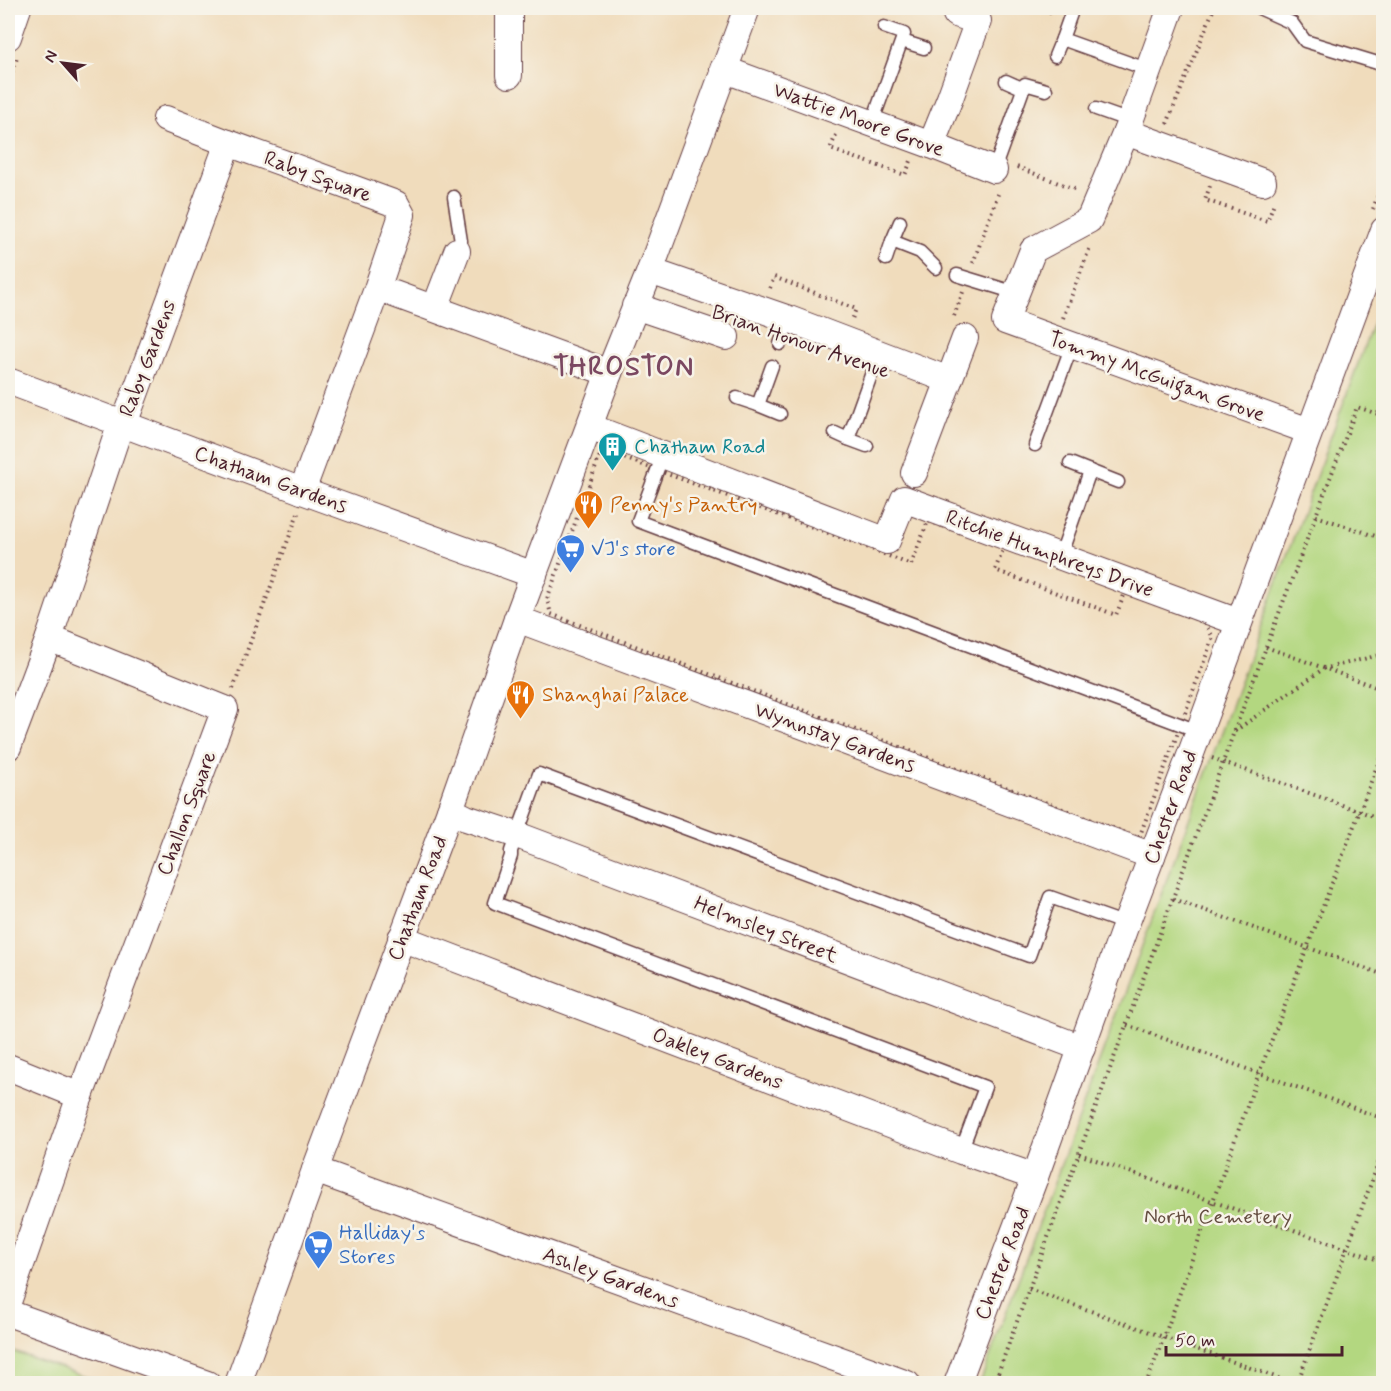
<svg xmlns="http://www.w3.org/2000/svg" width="1391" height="1391" viewBox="0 0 1391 1391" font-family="Mynerve,sans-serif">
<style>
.green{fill:#b3d780;stroke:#7e7b56;stroke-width:1.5}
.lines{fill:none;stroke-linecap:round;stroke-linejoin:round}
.service-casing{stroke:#633b41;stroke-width:15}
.minor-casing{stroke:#633b41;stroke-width:28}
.path{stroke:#633b41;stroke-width:4;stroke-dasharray:1.5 4.5;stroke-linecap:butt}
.service{stroke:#fff;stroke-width:12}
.minor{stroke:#fff;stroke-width:26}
.labels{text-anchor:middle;stroke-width:5;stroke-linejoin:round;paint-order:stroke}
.street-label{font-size:21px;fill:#4a1f2b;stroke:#f7f3e8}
.culture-label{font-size:21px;fill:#0d838f;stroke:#f7f3e8;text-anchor:start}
.food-label{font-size:21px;fill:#c56008;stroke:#f7f3e8;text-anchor:start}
.shop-label{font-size:21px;fill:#366cbe;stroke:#f7f3e8;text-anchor:start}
.park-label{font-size:21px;fill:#644d40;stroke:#f7f3e8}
.district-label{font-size:27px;font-weight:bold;letter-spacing:1.5px;fill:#7b4861;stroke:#f7f3e8}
</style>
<rect width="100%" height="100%" fill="#f7f3e8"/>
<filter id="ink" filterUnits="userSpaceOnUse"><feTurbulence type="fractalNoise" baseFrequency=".0167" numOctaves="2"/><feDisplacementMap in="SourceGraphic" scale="12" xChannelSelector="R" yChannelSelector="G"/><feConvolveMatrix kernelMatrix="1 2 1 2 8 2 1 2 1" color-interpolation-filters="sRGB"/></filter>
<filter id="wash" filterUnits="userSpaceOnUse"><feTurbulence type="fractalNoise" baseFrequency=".008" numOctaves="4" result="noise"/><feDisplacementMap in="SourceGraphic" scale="24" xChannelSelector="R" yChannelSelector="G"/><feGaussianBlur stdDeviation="1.35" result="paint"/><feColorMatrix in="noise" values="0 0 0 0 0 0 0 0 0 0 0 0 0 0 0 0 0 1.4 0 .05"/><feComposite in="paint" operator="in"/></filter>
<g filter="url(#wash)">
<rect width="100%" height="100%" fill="#f0dcbc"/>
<g class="green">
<polygon points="1383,296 1383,1383 980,1383"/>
<polygon points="8,1350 106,1383 8,1383"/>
</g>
</g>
<g filter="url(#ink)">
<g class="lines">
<defs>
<g id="service">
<polyline points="1073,8 1062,39 1149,70"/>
<polyline points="1259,8 1292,23 1305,41 1384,65"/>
<polyline points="902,41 924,48"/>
<polyline points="1055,56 1062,39"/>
<polyline points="1006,81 1024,89"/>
<polyline points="1096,109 1130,121"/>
<polyline points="872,123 904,34 884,27"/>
<polyline points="994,170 1025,84 1046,90"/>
<polyline points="454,197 461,241 457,251"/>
<polyline points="892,241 900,222"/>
<polyline points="886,259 892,241 920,252 936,268"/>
<polyline points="957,275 1016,293"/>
<polyline points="780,344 789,319"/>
<polyline points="772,366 758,405 780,414"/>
<polyline points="737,398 758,405"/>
<polyline points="835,433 848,439"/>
<polyline points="1035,445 1072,345"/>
<polyline points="867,446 848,439 879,353"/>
<polyline points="663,455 638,521 1198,731"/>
<polyline points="1070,463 1090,471"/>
<polyline points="1060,557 1090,471 1118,482"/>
<polyline points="961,1151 985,1087 495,903 511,856 511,851 539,774 1029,956 1050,897 1126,924"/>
</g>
<g id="minor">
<polyline points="509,8 509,75"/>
<polyline points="1171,8 1126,132 1089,220 1033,250 1005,321 1309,431"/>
<polyline points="8,37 18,8"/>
<polyline points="723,69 931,145 994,170"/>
<polyline points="1126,132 1263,182"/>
<polyline points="228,143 396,204 402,215 377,289 302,491"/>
<polyline points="931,145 950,98 978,21 956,14"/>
<polyline points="650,271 789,319 949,380"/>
<polyline points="394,294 609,373"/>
<polyline points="635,306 726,337"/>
<polyline points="435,308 457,251"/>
<polyline points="8,381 302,491 534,575"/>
<polyline points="590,427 887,541 904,499 1238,622"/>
<polyline points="914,473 965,338"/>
<polyline points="517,619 1152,856"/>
<polyline points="8,747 49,638 117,435 128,413 228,143 166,119"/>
<polyline points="450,810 466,818 517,835 1082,1048"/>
<polyline points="401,938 961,1151 1035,1177"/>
<polyline points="8,1067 80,1096"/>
<polyline points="315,1170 907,1384"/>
<polyline points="8,1302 80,1096 225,709 49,638"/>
<polyline points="8,1313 207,1384"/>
<polyline points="238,1384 315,1170 450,810 517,619 609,373 650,271 747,8"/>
<polyline points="957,1384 1035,1177 1126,924 1190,756 1384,230"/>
</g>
</defs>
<use href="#service" class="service-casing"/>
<use href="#minor" class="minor-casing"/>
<g class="path">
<polyline points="1038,8 1053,13"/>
<polyline points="8,83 17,58"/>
<polyline points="1167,124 1214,8"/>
<polyline points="836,135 830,149 905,175 911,161"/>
<polyline points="1017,167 1077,190"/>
<polyline points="1210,186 1205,200 1267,221 1274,203"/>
<polyline points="1373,209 1384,179"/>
<polyline points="973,263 998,194"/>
<polyline points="770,288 774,277 856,309 852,319"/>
<polyline points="954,316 963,292"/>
<polyline points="1063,318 1090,247"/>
<polygon points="602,450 864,546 911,565 928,521 1004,547 995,570 1116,615 1125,593 1204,622 1213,637 1139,838 551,614 547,599"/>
<polyline points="1316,516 1384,539"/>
<polyline points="1266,647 1384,690"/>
<polyline points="233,689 298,513"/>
<polyline points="1235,731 1323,669 1384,654"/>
<polyline points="1212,758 1384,820"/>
<polyline points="1173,899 1384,975"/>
<polyline points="1127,1025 1384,1119"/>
<polyline points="1079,1154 1384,1262"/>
<polyline points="1029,1289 1295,1384"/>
<polyline points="994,1384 1234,732 1357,407 1384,416"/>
<polyline points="1146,1384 1164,1337 1259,1073 1384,748"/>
<polyline points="1297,1384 1384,1148"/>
</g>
<use href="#service" class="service"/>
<use href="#minor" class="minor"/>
</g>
</g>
<defs>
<symbol id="building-pin" viewBox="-11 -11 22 30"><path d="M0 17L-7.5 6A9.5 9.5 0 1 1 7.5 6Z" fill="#0f9aa8" stroke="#f7f3e8"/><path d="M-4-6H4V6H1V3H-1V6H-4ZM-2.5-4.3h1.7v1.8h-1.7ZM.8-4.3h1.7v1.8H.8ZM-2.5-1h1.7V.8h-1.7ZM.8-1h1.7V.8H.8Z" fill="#fff"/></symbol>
<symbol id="restaurant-pin" viewBox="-11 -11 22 30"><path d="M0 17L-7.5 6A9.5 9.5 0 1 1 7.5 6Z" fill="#e8710a" stroke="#f7f3e8"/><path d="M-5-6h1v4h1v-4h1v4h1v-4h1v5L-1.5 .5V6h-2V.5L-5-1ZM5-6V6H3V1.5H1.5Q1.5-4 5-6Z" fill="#fff"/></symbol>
<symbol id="supermarket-pin" viewBox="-11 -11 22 30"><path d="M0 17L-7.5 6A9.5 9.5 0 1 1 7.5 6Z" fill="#3f7fe0" stroke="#f7f3e8"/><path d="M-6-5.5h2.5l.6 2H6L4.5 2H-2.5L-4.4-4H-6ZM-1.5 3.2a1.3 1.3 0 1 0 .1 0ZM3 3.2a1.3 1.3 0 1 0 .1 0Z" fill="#fff"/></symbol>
</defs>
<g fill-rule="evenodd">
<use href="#building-pin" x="596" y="430" width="33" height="45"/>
<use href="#restaurant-pin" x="572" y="488" width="33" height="45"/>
<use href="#supermarket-pin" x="554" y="532" width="33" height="45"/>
<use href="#restaurant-pin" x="504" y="678" width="33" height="45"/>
<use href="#supermarket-pin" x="302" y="1228" width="33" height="45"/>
</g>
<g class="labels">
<g class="street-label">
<text transform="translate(859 119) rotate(20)" y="7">Wattie Moore Grove</text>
<text transform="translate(318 176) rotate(20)" y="7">Raby Square</text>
<text transform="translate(801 341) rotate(19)" y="7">Brian Honour Avenue</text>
<text transform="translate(147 358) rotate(-69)" y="7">Raby Gardens</text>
<text transform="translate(1157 376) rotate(20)" y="7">Tommy McGuigan Grove</text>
<text transform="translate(271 479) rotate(20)" y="7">Chatham Gardens</text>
<text transform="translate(1050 553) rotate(20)" y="7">Ritchie Humphreys Drive</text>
<text transform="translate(835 737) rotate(20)" y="7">Wynnstay Gardens</text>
<text transform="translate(1170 807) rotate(-70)" y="7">Chester Road</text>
<text transform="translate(186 813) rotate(-69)" y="7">Challon Square</text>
<text transform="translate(417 898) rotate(-69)" y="7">Chatham Road</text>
<text transform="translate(766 929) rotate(21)" y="7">Helmsley Street</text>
<text transform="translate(718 1058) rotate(21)" y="7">Oakley Gardens</text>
<text transform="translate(1002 1263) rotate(-69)" y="7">Chester Road</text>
<text transform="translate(611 1277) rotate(20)" y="7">Ashley Gardens</text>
</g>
<g class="culture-label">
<text x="634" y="453">Chatham Road</text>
</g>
<g class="food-label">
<text x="610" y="511">Penny's Pantry</text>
<text x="542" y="701">Shanghai Palace</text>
</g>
<g class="shop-label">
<text x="591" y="555">VJ's store</text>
<text x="339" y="1239">Halliday's<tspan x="339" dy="24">Stores</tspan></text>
</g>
<g class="park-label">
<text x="1218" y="1223">North Cemetery</text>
</g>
<g class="district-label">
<text x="624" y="375">THROSTON</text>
</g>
</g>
<rect width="1391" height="1391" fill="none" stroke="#f7f3e8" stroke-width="30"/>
<g transform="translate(63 63) rotate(298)" stroke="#f7f3e8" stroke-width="4.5" paint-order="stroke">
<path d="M0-4.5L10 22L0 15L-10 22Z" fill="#4a1f2b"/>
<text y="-9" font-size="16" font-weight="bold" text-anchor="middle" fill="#4a1f2b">N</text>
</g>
<path d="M1166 1346v9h176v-9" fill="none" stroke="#4a1f2b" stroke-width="3"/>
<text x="1175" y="1346" font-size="18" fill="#4a1f2b" stroke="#f7f3e8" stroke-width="4.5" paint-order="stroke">50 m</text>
</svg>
